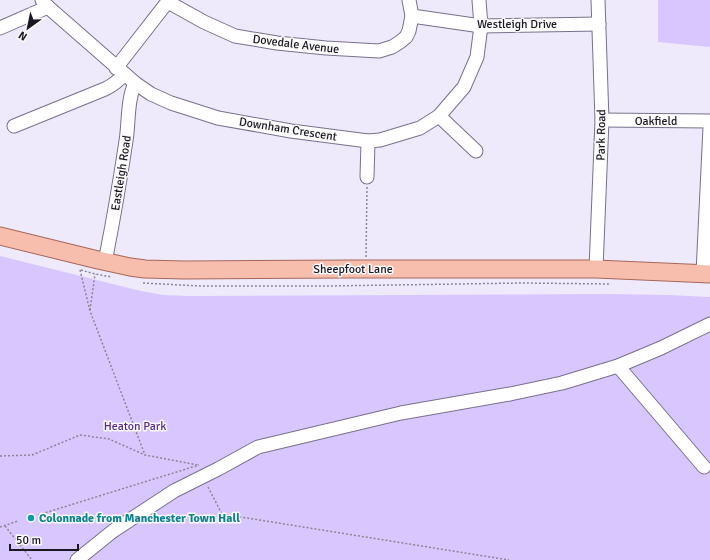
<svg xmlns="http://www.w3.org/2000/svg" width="710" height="560" viewBox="0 0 710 560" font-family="Signika,sans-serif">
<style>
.green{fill:#d8c6ff}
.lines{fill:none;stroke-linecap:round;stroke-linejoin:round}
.minor-casing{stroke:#79708c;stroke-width:15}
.major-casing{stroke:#a66759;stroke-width:19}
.path{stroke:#8a8595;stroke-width:1.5;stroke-dasharray:2 2;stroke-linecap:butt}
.minor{stroke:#fff;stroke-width:13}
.major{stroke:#f7bead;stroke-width:17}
.culture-dot{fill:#0f9aa8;stroke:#fafafa;stroke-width:1.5}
.labels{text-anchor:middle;stroke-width:3;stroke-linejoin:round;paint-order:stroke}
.street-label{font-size:12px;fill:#1b1722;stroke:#fafafa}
.park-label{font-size:12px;fill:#552a8a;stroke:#fafafa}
.culture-label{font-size:12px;font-weight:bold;fill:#0d838f;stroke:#fafafa;text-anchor:start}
</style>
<rect width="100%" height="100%" fill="#efe9fc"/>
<g class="green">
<polygon points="658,0 710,0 710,47 658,42"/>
<polygon points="0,256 141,291 163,295 189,296 609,294 668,295 710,297 710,560 0,560"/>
</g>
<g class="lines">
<defs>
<g id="minor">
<polyline points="42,0 48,7 135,83 151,94 171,103 218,118 291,131 368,141 380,140 420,128 439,116 464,87 477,57 481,26 479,0"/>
<polyline points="168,2 204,22 235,36 277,43 326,48 379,51 392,47 400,42 406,37 409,31 412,16 409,0"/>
<polyline points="412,16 481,26 599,24"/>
<polyline points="0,28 48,7"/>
<polyline points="116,68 169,0"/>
<polyline points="439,116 476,151"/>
<polyline points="602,120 710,121"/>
<path d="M14 126 105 89C113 85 119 81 124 74"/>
<polyline points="367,177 368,141"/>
<path d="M105 262C113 222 120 181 126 141 129 122 127 101 135 83"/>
<polyline points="596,269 602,120 598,0"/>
<polyline points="703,273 710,127"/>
<polyline points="618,366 704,467"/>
<polyline points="77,560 113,531 174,491 218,469 258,447 401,413 510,394 562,383 618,366 661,348 710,324"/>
</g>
<polyline id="major" points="0,236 98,260 130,267 145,269 184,270 353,269 596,269 710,274"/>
</defs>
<use href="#minor" class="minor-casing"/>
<use href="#major" class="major-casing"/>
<g class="path">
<polyline points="366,257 367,187"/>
<polyline points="80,270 90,311 145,455"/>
<polyline points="81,270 95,274 112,277"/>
<polyline points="143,283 200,286 328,286 522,283 611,284"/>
<polyline points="90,310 95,274"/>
<polyline points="0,456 32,455 80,435 109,439 145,455 198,465"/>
<polyline points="208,487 222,514 509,560"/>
<polyline points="38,515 199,465"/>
<polyline points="5,526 32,560"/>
<polyline points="0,527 18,521"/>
</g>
<use href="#minor" class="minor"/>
<use href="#major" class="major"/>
</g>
<circle class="culture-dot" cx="31" cy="518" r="4"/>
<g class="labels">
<g class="street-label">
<text x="517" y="28">Westleigh Drive</text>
<text transform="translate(296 44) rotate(7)" y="4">Dovedale Avenue</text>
<text x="656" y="125">Oakfield</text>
<text transform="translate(288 129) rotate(9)" y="4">Downham Crescent</text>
<text transform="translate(601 135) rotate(-89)" y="4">Park Road</text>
<text transform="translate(121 173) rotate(-81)" y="4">Eastleigh Road</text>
<text x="353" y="273">Sheepfoot Lane</text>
</g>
<g class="park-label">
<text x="135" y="430">Heaton Park</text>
</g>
<g class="culture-label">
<text x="39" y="522">Colonnade from Manchester Town Hall</text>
</g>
</g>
<g transform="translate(28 28) rotate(213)" stroke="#fafafa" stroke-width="3" paint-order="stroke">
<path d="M0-3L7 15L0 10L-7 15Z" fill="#1b1722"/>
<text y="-6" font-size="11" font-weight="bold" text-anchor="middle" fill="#1b1722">N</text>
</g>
<path d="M10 544v6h68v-6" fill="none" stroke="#1b1722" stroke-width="2"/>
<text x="16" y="544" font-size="12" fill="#1b1722" stroke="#fafafa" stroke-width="3" paint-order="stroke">50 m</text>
</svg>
